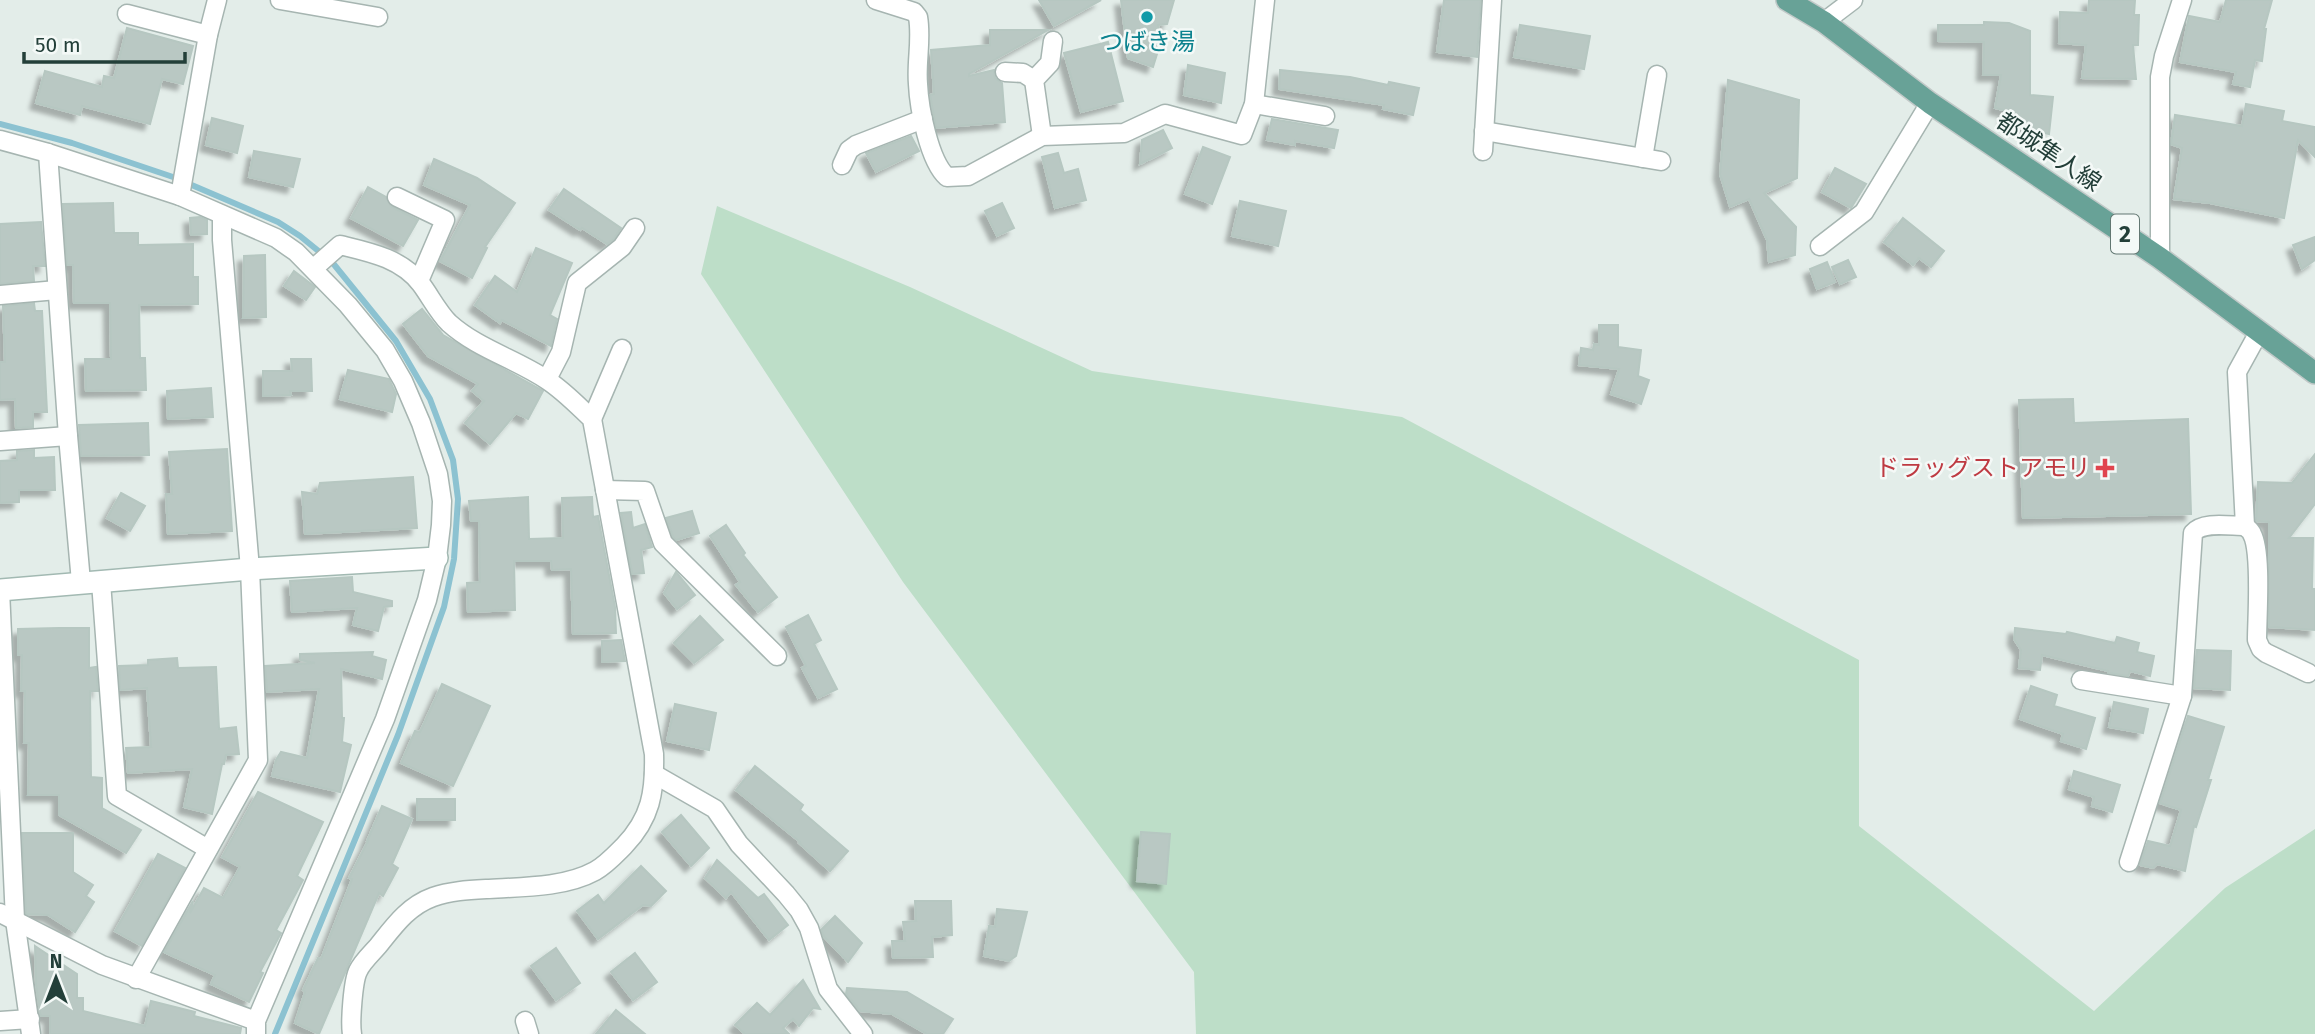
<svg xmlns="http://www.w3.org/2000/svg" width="2315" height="1034" viewBox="0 0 2315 1034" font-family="'Fira Sans','Noto Sans JP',sans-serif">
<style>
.green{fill:#bddec8}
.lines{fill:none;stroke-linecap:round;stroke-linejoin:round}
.stream{stroke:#8cc2d1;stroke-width:6}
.building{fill:#b9c8c3;stroke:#b6c7c1;stroke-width:2;filter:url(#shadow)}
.street-casing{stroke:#a6b5b1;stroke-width:21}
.secondary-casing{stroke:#a2b9b2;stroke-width:24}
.primary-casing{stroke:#c1c9c8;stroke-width:24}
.street{stroke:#fff;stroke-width:18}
.secondary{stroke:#fff;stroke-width:21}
.primary{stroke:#68a297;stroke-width:21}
.culture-dot{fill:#0f9aa8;stroke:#f4f9f7;stroke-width:2.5}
.health-dot{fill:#e0444e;stroke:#f4f9f7;stroke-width:2.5}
.labels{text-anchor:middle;stroke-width:5;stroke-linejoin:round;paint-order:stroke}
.shield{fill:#f4f9f7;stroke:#627772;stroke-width:2}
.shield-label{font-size:23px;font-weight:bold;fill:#233f39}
.culture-label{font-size:24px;fill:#0d838f;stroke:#f4f9f7}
.street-label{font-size:24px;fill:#233f39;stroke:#f4f9f7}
.health-label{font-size:24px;fill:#be3a42;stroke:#f4f9f7;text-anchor:end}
</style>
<defs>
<filter id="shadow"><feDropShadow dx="-6" dy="6" stdDeviation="2" flood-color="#0004"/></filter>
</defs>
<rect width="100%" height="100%" fill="#e3ede9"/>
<polygon class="green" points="717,206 910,287 1092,371 1402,417 1859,660 1859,826 2094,1011 2225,888 2315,829 2315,1034 1196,1034 1194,972 903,582 701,274"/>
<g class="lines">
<polyline class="stream" points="0,124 72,143 173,177 278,222 300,236 332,262 396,341 430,399 453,460 458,499 454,559 444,607 398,735 275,1034"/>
</g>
<g class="building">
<polygon points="1039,0 1101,0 1054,26"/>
<polygon points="1121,0 1174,0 1167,24 1158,25 1161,41 1153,67 1128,58"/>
<polygon points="1444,0 1481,0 1477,57 1437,52"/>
<polygon points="2089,0 2135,0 2134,15 2139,15 2138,45 2133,45 2136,79 2082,78 2086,45 2059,43 2060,12 2088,13"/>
<polygon points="2226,0 2272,0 2264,29 2266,29 2262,61 2255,60 2250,87 2233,84 2236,72 2180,62 2189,16 2220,22"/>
<polygon points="1984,22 2009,23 2030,31 2030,95 2053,97 2049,134 2015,127 2005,118 2007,111 1995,108 2001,75 1983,75 1984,42 1938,41 1938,25 1984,25"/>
<polygon points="1520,25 1590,36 1584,69 1514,57"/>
<polygon points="127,28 193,46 183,84 162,79 150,124 82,106 80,115 36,103 45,71 102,87 104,76 114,78"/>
<polygon points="990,30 1048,30 969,74 969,76 994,70 995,78 1002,83 1005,122 936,128 930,95 934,94 931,50 990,45"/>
<polygon points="1108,42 1123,101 1081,112 1064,53"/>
<polygon points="1188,65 1225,73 1221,103 1184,95"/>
<polygon points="1280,70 1350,77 1388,85 1389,82 1419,88 1413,115 1383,109 1384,105 1279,89"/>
<polygon points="1728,80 1799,100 1797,178 1764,193 1796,227 1795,255 1769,262 1767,240 1749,199 1730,207 1720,174"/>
<polygon points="2246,104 2284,111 2282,121 2315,127 2315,157 2298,140 2284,218 2210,203 2174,199 2182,148 2171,144 2175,115 2242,126"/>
<polygon points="212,118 243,126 237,153 206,145"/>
<polygon points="1272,119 1338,130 1334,148 1295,141 1295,145 1267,140"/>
<polygon points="1163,130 1172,148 1140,164 1142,140"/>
<polygon points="911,136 919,151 876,172 866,153"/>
<polygon points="1203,147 1230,157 1212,204 1185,194"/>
<polygon points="254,151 300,159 293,187 249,177"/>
<polygon points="1058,153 1064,173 1078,169 1086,200 1055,208 1042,157"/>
<polygon points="434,159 477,178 515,203 485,247 487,248 472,278 440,261 470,205 424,185"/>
<polygon points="1835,168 1866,184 1851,208 1822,192"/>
<polygon points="368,187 386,197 392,207 418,220 403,246 351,218"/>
<polygon points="564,189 621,228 614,239 607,244 582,228 580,230 549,210"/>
<polygon points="1240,201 1286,211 1278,246 1232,236"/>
<polygon points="113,203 114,233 138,233 138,245 193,244 193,277 198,277 198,304 139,305 140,358 145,358 146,390 86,391 85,359 111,359 110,303 74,303 73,265 67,265 63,204"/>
<polygon points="1002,203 1014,228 997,236 985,211"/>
<polygon points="200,217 207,220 207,234 191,235 190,218"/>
<polygon points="1903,218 1944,251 1931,267 1919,258 1913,265 1884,242"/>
<polygon points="41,222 45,266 33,266 34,281 0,284 0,224"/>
<polygon points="2315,237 2315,260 2302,269 2293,245"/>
<polygon points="536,248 572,263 550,315 557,319 551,346 502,320 500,323 475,305 495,276 517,292"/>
<polygon points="265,255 266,317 243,318 244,256"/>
<polygon points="1848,260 1856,277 1840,284 1832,267"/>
<polygon points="1827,262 1835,282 1817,289 1810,269"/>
<polygon points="294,271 315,287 306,300 284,286"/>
<polygon points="34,303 35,311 42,311 47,412 33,412 33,427 16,428 15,399 0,400 0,362 5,362 3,306"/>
<polygon points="422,309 443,335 543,391 528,419 516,413 490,444 465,423 484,401 472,391 478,384 428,356 403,324"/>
<polygon points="1599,325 1618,325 1618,347 1641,350 1638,376 1649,380 1641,404 1611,394 1619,369 1579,365 1581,348 1593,350 1594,344 1599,345"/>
<polygon points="291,359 311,359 312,391 290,391 291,395 263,396 263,371 292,371"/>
<polygon points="348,370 389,379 396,394 392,412 340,399"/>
<polygon points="211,388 213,417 168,419 167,391"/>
<polygon points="2073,399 2074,423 2188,419 2191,514 2023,518 2019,400"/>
<polygon points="148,423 149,455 81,456 79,425"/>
<polygon points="227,449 232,531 168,534 166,494 172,494 169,452"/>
<polygon points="34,450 34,458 54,457 55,490 19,490 19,502 0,503 0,461 17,460 17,451"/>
<polygon points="2315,454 2315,504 2289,538 2313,538 2312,589 2315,589 2315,630 2269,627 2269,522 2256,521 2258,482 2292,483"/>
<polygon points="413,477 417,528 305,534 302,492 317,494 320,483"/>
<polygon points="121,493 145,506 130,531 107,518"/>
<polygon points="528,497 529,539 563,538 562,498 592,497 593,517 598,516 615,607 616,633 573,634 571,569 552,570 551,561 514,561 515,610 468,612 467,583 480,582 479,521 471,521 469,501"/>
<polygon points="692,511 699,533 676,540 673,537 666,518"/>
<polygon points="631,512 633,528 645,524 652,547 641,550 644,573 632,574 621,513"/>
<polygon points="726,525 745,553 743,555 777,597 758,612 736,585 740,582 710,536"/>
<polygon points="676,572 695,595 677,609 664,593"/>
<polygon points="352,577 353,592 392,601 392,606 384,607 378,631 353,625 357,608 292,612 290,581"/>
<polygon points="808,615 821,640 814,644 837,689 818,698 802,668 806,666 786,627"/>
<polygon points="700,616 723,640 694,663 674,643"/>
<polygon points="59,628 89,628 89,668 96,667 98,691 90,691 91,777 102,778 102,808 141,830 126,853 59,815 59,795 28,795 29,743 24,743 25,691 21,691 22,655 18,655 18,629"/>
<polygon points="2015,628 2066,634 2067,632 2115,643 2117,637 2139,643 2137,652 2154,656 2150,676 2130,671 2128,676 2108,673 2108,671 2042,655 2040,670 2019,668 2021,650 2014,639"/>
<polygon points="621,640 625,661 602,662 602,641"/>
<polygon points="2197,650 2231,651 2230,690 2194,688"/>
<polygon points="373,652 372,656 386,660 382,679 341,669 342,718 344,718 342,742 351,745 340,792 272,776 276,760 281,752 307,758 319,689 267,692 265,666 315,663 300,660 300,654"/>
<polygon points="177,658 178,668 216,667 219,729 236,727 239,754 226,755 224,764 222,764 212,814 184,807 192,769 128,773 126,748 151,747 147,688 120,690 119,666 148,665 148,660"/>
<polygon points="442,684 490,706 453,786 401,763 415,731 420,732"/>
<polygon points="2031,686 2057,695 2054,706 2095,718 2086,749 2061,741 2063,734 2020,719"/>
<polygon points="2114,702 2148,709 2143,733 2109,727"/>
<polygon points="675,704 716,713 709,750 667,741"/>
<polygon points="2188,716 2224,727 2208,780 2211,780 2196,827 2194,826 2185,871 2157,864 2153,868 2140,865 2148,841 2170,846 2181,810 2160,803"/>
<polygon points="755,766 803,805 800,810 848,851 830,871 799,843 800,842 736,790"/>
<polygon points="2074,771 2120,785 2112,812 2092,806 2094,797 2069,789"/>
<polygon points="258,792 323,822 297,876 303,880 276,930 281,933 260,972 263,973 249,1002 211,984 215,975 164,952 193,901 190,913 204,888 223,898 240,867 222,857"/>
<rect x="417" y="799" width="38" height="21"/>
<polygon points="382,806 412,819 392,864 398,868 383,896 379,893 319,1034 295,1023 305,992 303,990 318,958 321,959 352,879 349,878 368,841 367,841"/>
<polygon points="681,815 709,848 691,866 662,832"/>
<polygon points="1141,832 1170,834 1166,884 1137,881"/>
<polygon points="22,833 73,833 73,872 93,885 86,896 94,902 75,932 48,915 26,914"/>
<polygon points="158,854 185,868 142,946 115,931"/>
<polygon points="717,860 758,898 764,894 788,925 769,940 731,892 726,898 705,878"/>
<polygon points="641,866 666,891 651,906 643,905 598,939 577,911 598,895 604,903"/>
<polygon points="915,901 951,901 952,935 932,937 933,957 893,958 892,941 905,941 903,922 916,921"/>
<polygon points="997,909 1027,912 1016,956 1009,961 984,956 989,926 995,927"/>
<polygon points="835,916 862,943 848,962 824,937 821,930"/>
<polygon points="35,946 77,974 77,998 83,998 83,1011 145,1026 151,1001 195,1012 194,1016 241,1028 240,1034 50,1034 50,1016 41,1016 40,1013 36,985"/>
<polygon points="556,948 580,983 556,1000 531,966"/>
<polygon points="635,953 657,982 633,1000 611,972"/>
<polygon points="803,980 820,1009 813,1008 799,1026 793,1019 783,1028 789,1034 745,1034 735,1025 757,1003 770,1015"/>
<polygon points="847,988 907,992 953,1019 943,1034 927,1034 892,1014 860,1011 846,994"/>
<polygon points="616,1010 645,1034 596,1034"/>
</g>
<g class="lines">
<defs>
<g id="street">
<polyline points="280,0 378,17"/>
<path d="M876 0 914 12 918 17C922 39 916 62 918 84 919 107 929 161 947 177L968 176 1042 136 1124 133 1165 114 1242 135 1254 104 1265 0"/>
<polyline points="127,14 208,35"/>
<polyline points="1824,22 1853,0"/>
<polyline points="1005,72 1023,73 1034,80"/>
<polyline points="1254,104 1325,116"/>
<polyline points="1484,131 1661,161"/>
<polyline points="1042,136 1034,80 1050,63 1053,41"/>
<polyline points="0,140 48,153 180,196 276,238 296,252 348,305 385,350 403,381 421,423 438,474 442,501 441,525 437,558 427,600 385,719 256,1021 256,1034"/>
<polyline points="1483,151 1492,0"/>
<polyline points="48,153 68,436 81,582"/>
<polyline points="1643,158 1657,75"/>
<polyline points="842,165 849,150 856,145 923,119"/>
<polyline points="180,196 208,35 217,0"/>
<polyline points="397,197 445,220 419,281"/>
<polyline points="1820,246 1864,212 1930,103"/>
<polyline points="2160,258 2160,77 2164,56 2182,0"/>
<path d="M314 268 340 245C369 252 401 258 421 284 430 296 438 312 449 323 478 349 516 359 547 380 564 391 578 406 592 419L654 754C655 792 651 818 624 846 615 855 606 865 595 871 564 888 520 887 486 889 468 890 450 891 433 897 408 906 394 926 378 946 372 953 362 962 358 971 353 981 350 1022 352 1034"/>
<polyline points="0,295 57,290"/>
<polyline points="547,379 561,352 577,283 622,247 635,228"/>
<polyline points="592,419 622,349"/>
<polyline points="0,441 68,436"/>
<polyline points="605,490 645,491 663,543 777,656"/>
<path d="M2245 526C2247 528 2251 531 2252 534 2262 552 2257 617 2257 640L2261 649 2266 653 2308 673"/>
<polyline points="101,582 117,796 208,849"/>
<polyline points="0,590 15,920 31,1034"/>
<polyline points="2081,680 2182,696"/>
<polyline points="654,774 715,809 739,844 786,894 799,910 809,928 828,989 863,1034"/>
<path d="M2129 862 2182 696 2193 533C2203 521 2229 526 2245 526L2237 372 2259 332"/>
<polyline points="0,913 102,965 256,1021"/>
<polyline points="136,979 258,760 250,569 222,240 222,215"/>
<polyline points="0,1021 30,1019"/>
<polyline points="525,1021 529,1034"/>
</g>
<polyline id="secondary" points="0,590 250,569 437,558"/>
<polyline id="primary" points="1787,0 1824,22 1930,103 2160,258 2315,373"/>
</defs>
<use href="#street" class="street-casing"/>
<use href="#secondary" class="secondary-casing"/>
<use href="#primary" class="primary-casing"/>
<use href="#street" class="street"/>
<use href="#secondary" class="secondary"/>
<use href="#primary" class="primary"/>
</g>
<circle class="culture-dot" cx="1147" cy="17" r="7"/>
<path class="health-dot" d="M2101.5 457.5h7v7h7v7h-7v7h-7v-7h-7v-7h7z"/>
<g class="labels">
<rect class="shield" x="2111" y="214.5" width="28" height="39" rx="5"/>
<g class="shield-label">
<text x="2125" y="242">2</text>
</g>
<g class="culture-label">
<text x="1147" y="50">つばき湯</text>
</g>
<g class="street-label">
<text transform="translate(2049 152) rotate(34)" y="8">都城隼人線</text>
</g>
<g class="health-label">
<text x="2091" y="476">ドラッグストアモリ</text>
</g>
</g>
<g transform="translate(56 978)" stroke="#f4f9f7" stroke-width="5" paint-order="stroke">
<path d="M0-5L12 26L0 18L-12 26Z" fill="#233f39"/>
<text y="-10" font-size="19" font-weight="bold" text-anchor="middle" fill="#233f39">N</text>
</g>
<path d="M24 52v10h161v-10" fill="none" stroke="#233f39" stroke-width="3.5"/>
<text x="35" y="52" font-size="21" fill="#233f39" stroke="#f4f9f7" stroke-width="5" paint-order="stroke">50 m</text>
</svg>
